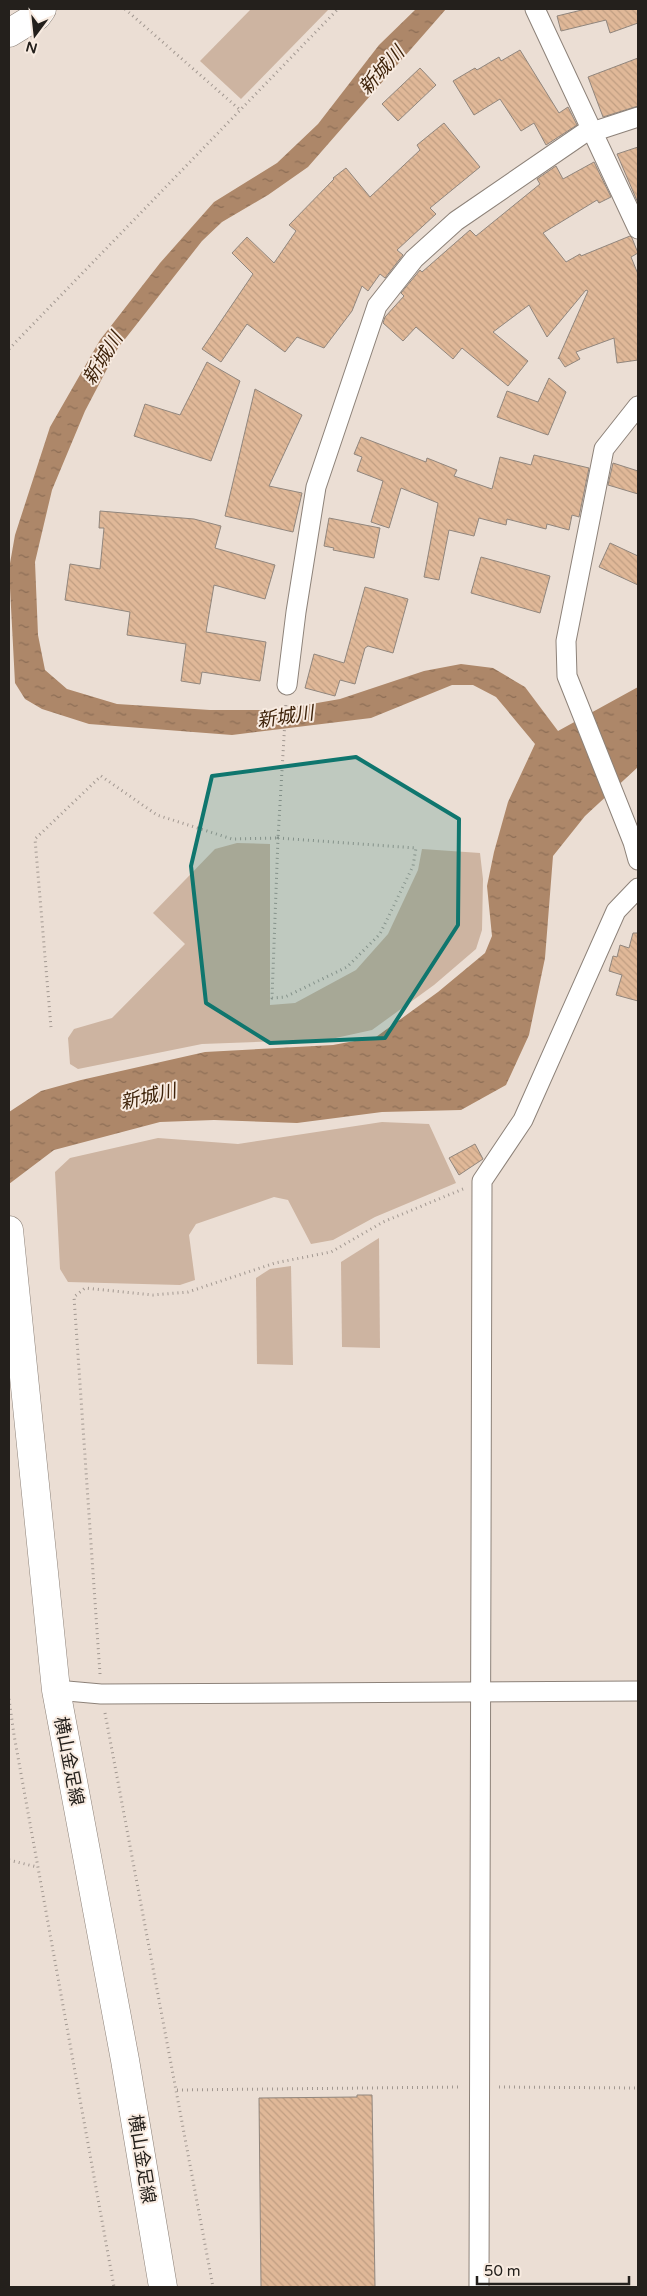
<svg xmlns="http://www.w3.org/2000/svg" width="647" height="2296" viewBox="0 0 647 2296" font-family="'Varela Round','Noto Sans JP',sans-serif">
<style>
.grass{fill:#cdb4a1}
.water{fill:url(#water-ripples)}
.building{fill:url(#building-back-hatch);stroke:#91867d}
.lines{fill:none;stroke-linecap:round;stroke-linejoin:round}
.street-casing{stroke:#8d8279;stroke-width:21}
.secondary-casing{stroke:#8d8279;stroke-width:29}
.path{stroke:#a29891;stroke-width:3;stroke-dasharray:1 4;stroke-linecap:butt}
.street{stroke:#fff;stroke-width:19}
.secondary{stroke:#fff;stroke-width:28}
.marked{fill:#0f766e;fill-opacity:0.2;stroke:#0f766e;stroke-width:4;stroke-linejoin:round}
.labels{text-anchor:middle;stroke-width:4;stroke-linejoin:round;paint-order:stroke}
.street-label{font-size:18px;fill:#24201c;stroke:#f8ebe1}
.water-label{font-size:19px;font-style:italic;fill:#3e2209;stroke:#f8ebe1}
</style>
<defs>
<pattern id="water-ripples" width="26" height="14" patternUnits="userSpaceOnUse" patternTransform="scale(1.25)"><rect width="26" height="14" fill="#ad8769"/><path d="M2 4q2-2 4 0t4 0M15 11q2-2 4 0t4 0" fill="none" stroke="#8d6e56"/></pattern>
<pattern id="building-back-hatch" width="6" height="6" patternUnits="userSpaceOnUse" patternTransform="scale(1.25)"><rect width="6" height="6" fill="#e0b898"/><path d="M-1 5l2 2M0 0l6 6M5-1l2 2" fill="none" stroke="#c09e82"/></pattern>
</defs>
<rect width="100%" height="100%" fill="#ebded4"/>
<g class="grass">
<polygon points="251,9 329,9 241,99 200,61"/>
<polygon points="237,843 270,844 270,1005 295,1003 356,970 388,934 418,870 422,849 480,853 483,879 482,930 476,949 434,985 372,1030 331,1039 202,1044 78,1069 70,1064 68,1038 74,1029 112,1018 185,944 153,913 215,849"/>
<polygon points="382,1122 429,1124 456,1183 375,1217 333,1240 311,1244 288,1200 274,1197 196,1224 189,1235 195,1280 180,1285 68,1282 60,1269 55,1172 70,1158 158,1138 238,1144"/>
<polygon points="379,1238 380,1348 342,1347 341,1262"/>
<polygon points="291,1266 293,1365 257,1364 256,1278 270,1269"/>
</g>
<polygon class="water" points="416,9 446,9 308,167 268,195 222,222 202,241 118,348 85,411 52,490 35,562 38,635 45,670 67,689 117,704 210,710 277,710 340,699 424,671 461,664 493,668 525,687 558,731 638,687 638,767 585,816 553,856 545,958 529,1035 506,1085 461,1110 382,1112 297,1123 214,1120 160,1122 54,1150 9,1184 9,1112 41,1091 81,1080 205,1052 333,1045 376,1037 438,992 485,953 492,936 487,886 494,852 508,802 535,744 496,697 473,685 452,685 371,718 232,735 89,724 42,709 25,699 15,683 9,569 15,535 50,427 100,340 160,263 214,202 277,163 318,124 379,45"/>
<g class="building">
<polygon points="586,9 638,9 638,23 610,33 606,20 561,31 557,16"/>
<polygon points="520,50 559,113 568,107 577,125 546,145 534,123 521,131 500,99 474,115 453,81 475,68 477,70 499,57 501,61"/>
<polygon points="638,58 638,106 603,117 588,77"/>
<polygon points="420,68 436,85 398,121 382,104"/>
<polygon points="444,123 480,167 430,208 436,214 397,250 403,255 385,278 380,274 368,291 362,286 352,311 324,348 297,337 285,352 247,324 221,362 202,349 253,274 232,253 247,237 274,263 296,231 289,225 334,179 333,178 346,168 370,197 420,150 417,145"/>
<polygon points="638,147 638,203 617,154"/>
<polygon points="594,162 611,197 599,203 597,200 543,233 566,262 580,254 581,256 630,236 632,238 638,253 631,257 638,274 638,360 617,363 614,338 576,352 580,359 565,367 559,358 558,359 588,291 586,290 547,337 529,305 493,332 528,361 508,386 462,348 453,359 416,327 403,341 383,323 385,317 404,296 401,293 420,270 422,272 470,230 476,236 540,184 537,179 556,166 563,179"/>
<polygon points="207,362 240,381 211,461 134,436 145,404 180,415"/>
<polygon points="549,378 566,392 548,435 497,417 507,391 538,402"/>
<polygon points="255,389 302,415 269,486 302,493 293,532 225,516"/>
<polygon points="361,437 426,462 427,458 457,470 454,476 492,489 500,457 531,465 534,455 589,468 579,517 572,515 569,530 547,524 546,529 507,519 506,525 479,518 474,536 449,530 439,580 424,577 438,503 401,488 389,528 371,522 383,481 357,471 362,457 354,454"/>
<polygon points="613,463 638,471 638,494 608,485"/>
<polygon points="100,511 194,519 221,526 215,548 275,565 265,599 214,585 206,632 266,642 260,681 202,672 200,684 181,681 186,644 127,635 130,612 65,600 70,564 100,569 104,528 99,528"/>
<polygon points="329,518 380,528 374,558 333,550 334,548 324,546"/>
<polygon points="610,543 638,556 638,585 599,567"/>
<polygon points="481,557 550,576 540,613 471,593"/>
<polygon points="365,587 408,599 393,653 368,646 365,648 355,684 340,680 335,696 305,688 314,654 344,663"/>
<polygon points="633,933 638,933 638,1001 616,995 622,975 609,971 613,956 617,957 620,945 629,948"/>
<polygon points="475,1144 483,1159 459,1175 449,1158"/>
<polygon points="357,2095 372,2095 375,2287 261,2287 259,2098 357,2097"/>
</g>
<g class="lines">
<defs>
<g id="street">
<polyline points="535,9 638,229"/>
<polyline points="592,132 638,117"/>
<polyline points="638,406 604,449 566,641 567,676 633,842 638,860"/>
<polyline points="287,685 296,612 316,487 377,306 414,259 456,221 590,129"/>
<polyline points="56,1690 101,1694 638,1691"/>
<polyline points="479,2287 482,1181 523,1120 616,911 638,888"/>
</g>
<g id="secondary">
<polyline points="9,33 37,16 42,9"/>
<polyline points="9,1230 56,1690 125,2060 163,2287"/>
</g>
</defs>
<use href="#street" class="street-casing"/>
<use href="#secondary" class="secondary-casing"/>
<g class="path">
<polyline points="125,9 239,109"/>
<polyline points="9,349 338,9"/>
<polygon points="278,838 416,848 413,866 380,934 347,967 285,997 272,998"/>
<polyline points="51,1027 35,839 101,776 157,815 232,839 278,838 286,703"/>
<polyline points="100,1674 74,1297 85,1288 153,1295 188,1292 275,1263 331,1252 383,1222 463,1189"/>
<polyline points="9,1699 14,1735 114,2287"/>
<polyline points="105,1713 213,2287"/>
<polyline points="9,1860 37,1867"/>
<polyline points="499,2087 638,2088"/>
<polyline points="177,2090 460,2087"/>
</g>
<use href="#street" class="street"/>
<use href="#secondary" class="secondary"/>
</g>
<path class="marked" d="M356 757 459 819 458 925 385 1038 270 1043 206 1003 191 866 212 776Z"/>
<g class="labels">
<g class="street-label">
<text transform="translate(69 1761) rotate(79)" y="6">横山金足線</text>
<text transform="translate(142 2159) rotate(81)" y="6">横山金足線</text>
</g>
<g class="water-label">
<text transform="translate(381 70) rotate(-48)" y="7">新城川</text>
<text transform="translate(102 358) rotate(-58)" y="7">新城川</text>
<text transform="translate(285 716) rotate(-8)" y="7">新城川</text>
<text transform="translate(148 1096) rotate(-13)" y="7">新城川</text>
</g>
</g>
<rect width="647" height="2296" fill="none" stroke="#24201c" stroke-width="20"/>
<g transform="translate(35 35) rotate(195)" stroke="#f8ebe1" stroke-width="4" paint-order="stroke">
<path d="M0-4L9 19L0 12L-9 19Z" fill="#24201c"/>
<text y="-8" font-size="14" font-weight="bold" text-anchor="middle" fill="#24201c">N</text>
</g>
<path d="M477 2276v8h152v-8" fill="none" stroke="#24201c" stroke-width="2.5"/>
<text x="484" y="2276" font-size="15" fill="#24201c" stroke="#f8ebe1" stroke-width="4" paint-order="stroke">50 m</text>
</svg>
